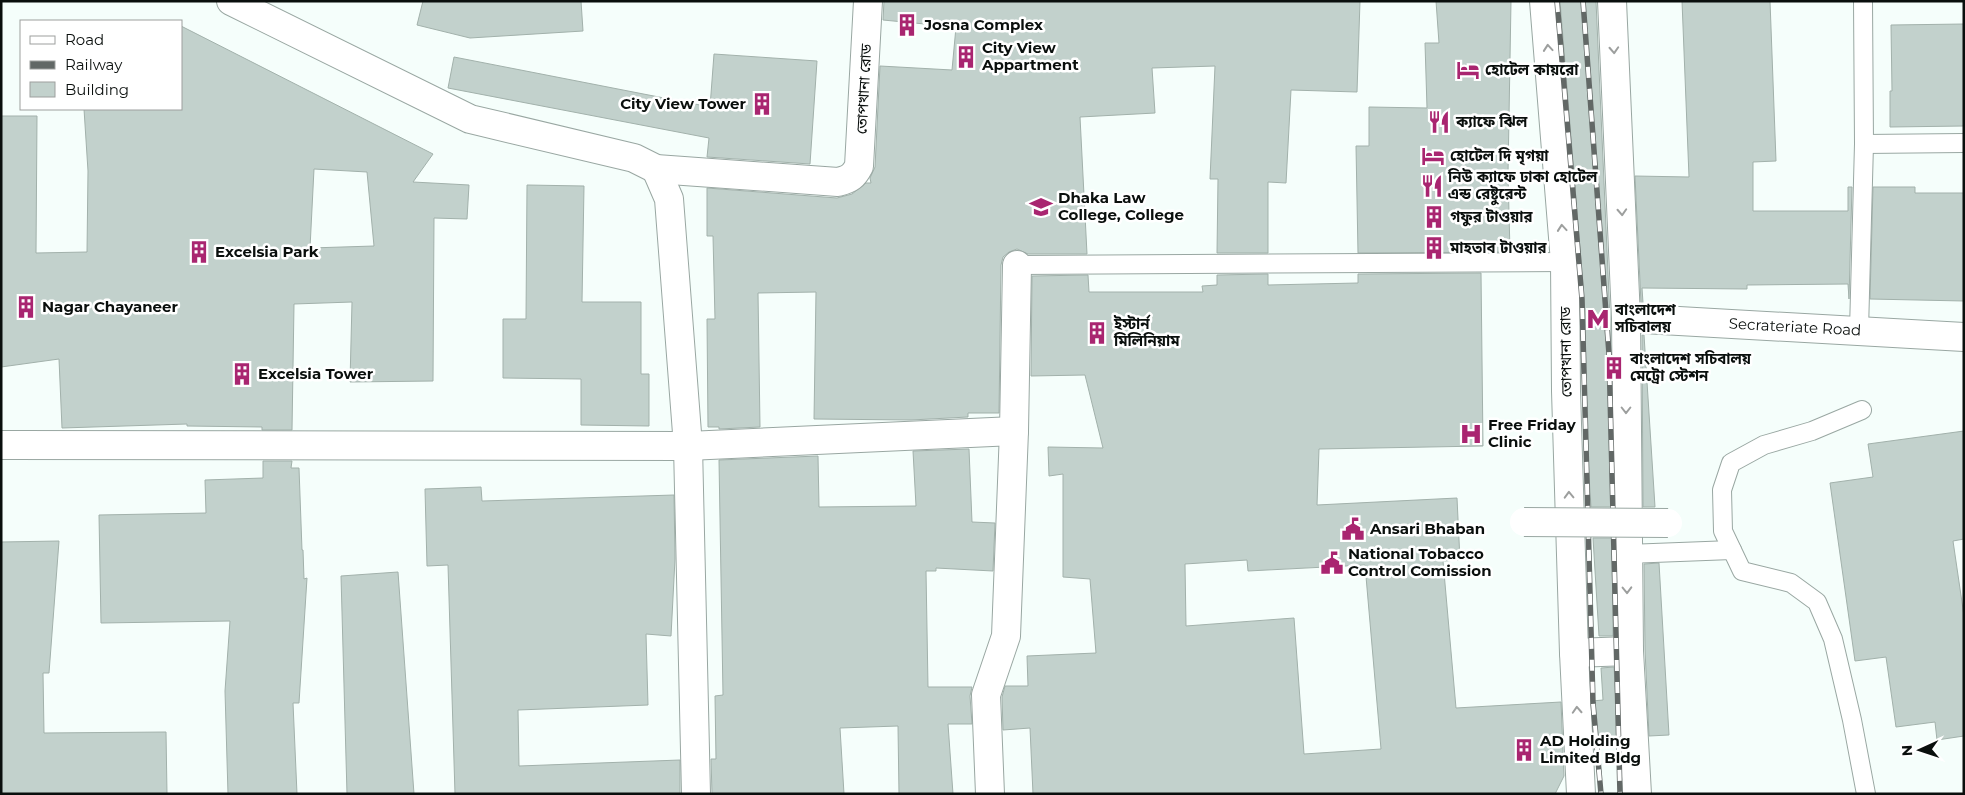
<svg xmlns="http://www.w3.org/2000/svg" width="1965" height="795" viewBox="0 0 1965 795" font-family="Montserrat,'Noto Sans Bengali',sans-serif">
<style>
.building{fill:#c2d1cc;stroke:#a2b1ab;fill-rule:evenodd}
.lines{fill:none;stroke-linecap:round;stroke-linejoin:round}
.lane-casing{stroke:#99a7a2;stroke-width:20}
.street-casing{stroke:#99a7a2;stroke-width:30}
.secondary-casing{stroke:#99a7a2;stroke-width:30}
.highway-casing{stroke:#99a7a2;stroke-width:30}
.lane{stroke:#fff;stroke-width:18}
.street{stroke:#fff;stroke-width:28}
.secondary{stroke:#fff;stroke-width:28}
.highway{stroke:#fff;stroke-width:28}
.rail-casing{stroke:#626866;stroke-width:5.5}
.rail{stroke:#fff;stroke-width:4;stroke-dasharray:11;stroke-linecap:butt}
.street-bridge-casing{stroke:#99a7a2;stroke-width:30;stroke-linecap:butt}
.street-bridge{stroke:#fff;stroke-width:28}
.oneway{stroke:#9d9f9e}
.labels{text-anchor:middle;stroke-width:5;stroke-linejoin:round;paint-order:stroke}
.poi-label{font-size:15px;font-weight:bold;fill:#0a0f0d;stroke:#fff;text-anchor:start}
.street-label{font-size:15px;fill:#0a0f0d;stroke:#fff}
</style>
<rect width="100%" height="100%" fill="#f5fefb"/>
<g class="building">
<polygon points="423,1 581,1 583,31 470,38 417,25"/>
<polygon points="884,1 1360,1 1357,92 1291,90 1286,183 1268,182 1268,253 1217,253 1218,179 1210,179 1215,66 1152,68 1155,113 1080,117 1087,254 1028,254 1017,249 1009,252 1003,257 1001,265 999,413 968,413 968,417 911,420 814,419 816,292 758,293 760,427 719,429 719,427 708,427 707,319 715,319 713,236 707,236 707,188 837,198 852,194 866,183 871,183 870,178 875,167 880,66 952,70 956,27 883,20"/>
<polygon points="1436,1 1511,1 1508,174 1510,252 1358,253 1356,146 1369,146 1369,107 1427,108 1425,43 1439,43"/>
<polygon points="1560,1 1596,1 1610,318 1612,507 1591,507 1581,353 1581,261"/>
<polygon points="1682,1 1770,1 1776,161 1753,162 1753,211 1848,211 1848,187 1852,187 1849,299 1848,284 1747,285 1747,289 1642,288 1643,303 1641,303 1635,176 1689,177"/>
<polygon points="1964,24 1964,126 1890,127 1890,91 1892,91 1891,25"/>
<path d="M181 26 433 154 413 182 469 185 467 219 434 218 433 381 350 382 352 302 294 304 292 430H262V427L187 426V424L62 428 59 359 1 367V116H37L36 253 87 252 88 171 84 109H181ZM314 169 367 172 374 246 310 248Z"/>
<polygon points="714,54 817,61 810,164 707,157 709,138 448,88 454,57 710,107"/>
<polygon points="527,185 584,186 582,302 641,302 641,374 649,374 649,426 581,425 581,379 503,378 503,319 526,319"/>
<polygon points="1873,187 1915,187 1915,193 1964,193 1964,301 1870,299"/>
<path d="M1481 273 1483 446 1319 449 1317 505 1457 498 1460 560 1443 561 1456 708 1561 702 1564 776 1555 794H1033L1030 728 1003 730 1002 697 1005 686H1028L1027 656 1096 653 1090 579 1063 577V474L1049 476 1048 447 1103 448 1085 375 1031 376 1032 276 1088 275 1089 292H1203L1202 286 1217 285V275L1268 274V285L1358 283V274ZM1247 560 1248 571 1365 565 1381 749 1304 754 1294 618 1186 626 1185 564Z"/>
<polygon points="1642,335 1644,335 1655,507 1643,507"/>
<polygon points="1964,431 1964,539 1953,541 1964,616 1964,736 1937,740 1935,722 1896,727 1886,657 1855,661 1830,483 1873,477 1868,444"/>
<polygon points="969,449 972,522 995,523 993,571 936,568 936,571 926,571 928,687 972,687 970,696 972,724 948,724 953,794 899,794 898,726 840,728 844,794 712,794 711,759 716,759 715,696 723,695 719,460 818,456 819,507 916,506 913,451"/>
<polygon points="263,461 292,461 291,468 299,468 302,550 303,550 304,579 307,578 299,703 293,703 297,794 228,794 225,691 230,621 101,623 99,515 206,513 205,480 263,478"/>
<polygon points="481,487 482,501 674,495 675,559 671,636 646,634 648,705 518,710 519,766 680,760 680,794 455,794 448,565 427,566 425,489"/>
<polygon points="1593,538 1612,538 1613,636 1599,636"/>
<polygon points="59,541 49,673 43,673 44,733 166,732 167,794 1,794 1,542"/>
<polygon points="1659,563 1669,735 1649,736 1645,650 1644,564"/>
<polygon points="398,572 414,794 347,794 341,576"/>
<polygon points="1614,667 1618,738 1594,739 1592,701 1603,700 1601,668"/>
</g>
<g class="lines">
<defs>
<g id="lane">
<polyline points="1864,144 1964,143"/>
<polyline points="1017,265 1565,262"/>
<polyline points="1859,330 1864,144 1863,1"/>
<polyline points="1862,410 1812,431 1764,445 1731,463 1722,490 1723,531 1742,571 1791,583 1817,602 1833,639 1852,720 1866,794"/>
<polyline points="1627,554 1732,550"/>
</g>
<g id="street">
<path d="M231 1 470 119 634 158 656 169 838 182C850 179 854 176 859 166L868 1"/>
<polyline points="656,169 669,199 688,446 696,794"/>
<polyline points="1,445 688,446 1014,431"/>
<polyline points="990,794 986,695 1006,636 1014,431 1017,265"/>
</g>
<polyline id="secondary" points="1626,318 1964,337"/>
<g id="highway">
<polyline points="1544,1 1565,262 1566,391 1574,653 1581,794"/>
<polyline points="1612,1 1626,318 1629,651 1637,794"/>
<polyline points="1574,653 1629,651"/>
</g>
</defs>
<use href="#lane" class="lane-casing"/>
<use href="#street" class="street-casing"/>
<use href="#secondary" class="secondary-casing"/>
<use href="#highway" class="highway-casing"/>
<use href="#lane" class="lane"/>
<use href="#street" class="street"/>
<use href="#secondary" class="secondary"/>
<use href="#highway" class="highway"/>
<defs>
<g id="rail">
<polyline points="1557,1 1582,299 1593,703 1601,794"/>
<polyline points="1583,1 1609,354 1620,794"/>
</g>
</defs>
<use href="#rail" class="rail-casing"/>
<use href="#rail" class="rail"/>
<defs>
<polyline id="street-bridge" points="1524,522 1668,523"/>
</defs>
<use href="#street-bridge" class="street-bridge-casing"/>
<use href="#street-bridge" class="street-bridge"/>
</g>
<defs><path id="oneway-chevron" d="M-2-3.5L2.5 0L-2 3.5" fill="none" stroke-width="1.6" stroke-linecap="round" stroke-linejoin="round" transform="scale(1.25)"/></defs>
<g class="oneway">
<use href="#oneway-chevron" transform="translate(1548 48) rotate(-95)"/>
<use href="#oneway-chevron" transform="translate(1614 50) rotate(87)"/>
<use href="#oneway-chevron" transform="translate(1622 212) rotate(87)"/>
<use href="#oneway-chevron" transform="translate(1562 228) rotate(-95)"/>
<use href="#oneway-chevron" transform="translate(1626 410) rotate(90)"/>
<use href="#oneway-chevron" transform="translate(1569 495) rotate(-92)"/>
<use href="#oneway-chevron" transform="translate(1627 590) rotate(89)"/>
<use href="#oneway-chevron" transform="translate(1577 710) rotate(-93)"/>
</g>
<defs>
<symbol id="building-bare" viewBox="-9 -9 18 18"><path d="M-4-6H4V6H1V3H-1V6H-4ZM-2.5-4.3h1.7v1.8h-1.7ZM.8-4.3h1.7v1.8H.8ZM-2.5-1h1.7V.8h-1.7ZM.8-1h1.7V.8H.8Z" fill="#a92570" stroke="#fff" stroke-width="2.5" paint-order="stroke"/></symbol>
<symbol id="hotel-bare" viewBox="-9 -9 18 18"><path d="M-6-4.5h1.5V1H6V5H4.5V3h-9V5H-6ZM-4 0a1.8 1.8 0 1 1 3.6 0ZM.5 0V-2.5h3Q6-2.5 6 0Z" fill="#a92570" stroke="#fff" stroke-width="2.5" paint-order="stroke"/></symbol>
<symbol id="restaurant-bare" viewBox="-9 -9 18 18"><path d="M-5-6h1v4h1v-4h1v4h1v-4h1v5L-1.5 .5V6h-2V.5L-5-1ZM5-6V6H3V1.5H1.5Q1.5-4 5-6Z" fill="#a92570" stroke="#fff" stroke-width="2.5" paint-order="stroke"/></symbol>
<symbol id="university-bare" viewBox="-9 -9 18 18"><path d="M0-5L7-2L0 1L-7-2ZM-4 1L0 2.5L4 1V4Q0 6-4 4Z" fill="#a92570" stroke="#fff" stroke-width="2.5" paint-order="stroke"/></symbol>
<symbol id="metro-bare" viewBox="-9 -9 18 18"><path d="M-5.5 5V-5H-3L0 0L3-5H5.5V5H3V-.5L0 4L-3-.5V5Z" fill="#a92570" stroke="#fff" stroke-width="2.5" paint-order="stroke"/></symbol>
<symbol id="hospital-bare" viewBox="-9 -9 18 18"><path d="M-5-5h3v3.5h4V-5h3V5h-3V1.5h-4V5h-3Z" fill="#a92570" stroke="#fff" stroke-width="2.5" paint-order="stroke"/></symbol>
<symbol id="civic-bare" viewBox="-9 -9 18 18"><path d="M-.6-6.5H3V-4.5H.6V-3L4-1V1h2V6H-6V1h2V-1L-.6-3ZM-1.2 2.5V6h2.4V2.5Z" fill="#a92570" stroke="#fff" stroke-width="2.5" paint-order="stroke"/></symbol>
</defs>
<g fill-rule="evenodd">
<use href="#building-bare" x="891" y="9" width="32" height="32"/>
<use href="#building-bare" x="950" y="41" width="32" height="32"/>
<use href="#hotel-bare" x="1452" y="54" width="32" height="32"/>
<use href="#building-bare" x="746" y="88" width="32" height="32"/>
<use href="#restaurant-bare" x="1423" y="106" width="32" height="32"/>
<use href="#hotel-bare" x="1417" y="140" width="32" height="32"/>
<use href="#restaurant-bare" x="1416" y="170" width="32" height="32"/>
<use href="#university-bare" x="1025" y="191" width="32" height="32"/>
<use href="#building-bare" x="1418" y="201" width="32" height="32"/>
<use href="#building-bare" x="1418" y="232" width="32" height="32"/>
<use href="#building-bare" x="183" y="236" width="32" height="32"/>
<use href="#building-bare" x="10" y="291" width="32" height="32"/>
<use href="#metro-bare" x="1582" y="303" width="32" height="32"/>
<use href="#building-bare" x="1081" y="317" width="32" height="32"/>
<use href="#building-bare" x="1598" y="352" width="32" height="32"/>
<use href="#building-bare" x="226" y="358" width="32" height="32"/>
<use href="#hospital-bare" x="1455" y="418" width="32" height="32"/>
<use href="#civic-bare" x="1337" y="513" width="32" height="32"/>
<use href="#civic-bare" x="1316" y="547" width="32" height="32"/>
<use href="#building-bare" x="1508" y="734" width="32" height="32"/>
</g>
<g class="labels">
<g class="poi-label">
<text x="924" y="30">Josna Complex</text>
<text x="982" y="53">City View<tspan x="982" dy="17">Appartment</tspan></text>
<text x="1485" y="75">হোটেল কায়রো</text>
<text x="746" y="109" text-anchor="end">City View Tower</text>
<text x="1456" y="127">ক্যাফে ঝিল</text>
<text x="1450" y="161">হোটেল দি মৃগয়া</text>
<text x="1448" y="182">নিউ ক্যাফে ঢাকা হোটেল<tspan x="1448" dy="17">এন্ড রেষ্টুরেন্ট</tspan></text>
<text x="1058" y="203">Dhaka Law<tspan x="1058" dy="17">College, College</tspan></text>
<text x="1450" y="222">গফুর টাওয়ার</text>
<text x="1450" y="253">মাহতাব টাওয়ার</text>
<text x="215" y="257">Excelsia Park</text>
<text x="42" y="312">Nagar Chayaneer</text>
<text x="1615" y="315">বাংলাদেশ<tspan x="1615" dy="17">সচিবালয়</tspan></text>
<text x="1114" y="329">ইস্টার্ন<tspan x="1114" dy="17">মিলিনিয়াম</tspan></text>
<text x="1630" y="364">বাংলাদেশ সচিবালয়<tspan x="1630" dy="17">মেট্রো স্টেশন</tspan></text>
<text x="258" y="379">Excelsia Tower</text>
<text x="1488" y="430">Free Friday<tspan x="1488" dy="17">Clinic</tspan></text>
<text x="1370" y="534">Ansari Bhaban</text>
<text x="1348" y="559">National Tobacco<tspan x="1348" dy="17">Control Comission</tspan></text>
<text x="1540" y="746">AD Holding<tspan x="1540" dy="17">Limited Bldg</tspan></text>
</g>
<g class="street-label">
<text transform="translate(864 89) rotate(-87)" y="5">তোপখানা রোড</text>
<text transform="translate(1795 327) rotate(3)" y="5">Secrateriate Road</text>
<text transform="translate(1566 352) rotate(-91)" y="5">তোপখানা রোড</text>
</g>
</g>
<rect width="1965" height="795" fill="none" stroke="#0a0f0d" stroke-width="5"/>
<rect x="20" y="20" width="162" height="90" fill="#ffffff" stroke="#9d9f9e"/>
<rect x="30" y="36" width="25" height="8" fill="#ffffff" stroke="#9d9f9e"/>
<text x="65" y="45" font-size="15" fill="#0a0f0d">Road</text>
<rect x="30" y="61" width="25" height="8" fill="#626866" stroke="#9d9f9e"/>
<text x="65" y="70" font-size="15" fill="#0a0f0d">Railway</text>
<rect x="30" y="82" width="25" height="15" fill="#c2d1cc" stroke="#9d9f9e"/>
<text x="65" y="95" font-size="15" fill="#0a0f0d">Building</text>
<g transform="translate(1920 750) rotate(267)" stroke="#ffffff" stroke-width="4" paint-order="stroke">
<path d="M0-4L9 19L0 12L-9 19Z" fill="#0a0f0d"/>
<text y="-8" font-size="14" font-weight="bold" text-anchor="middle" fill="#0a0f0d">N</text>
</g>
</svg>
